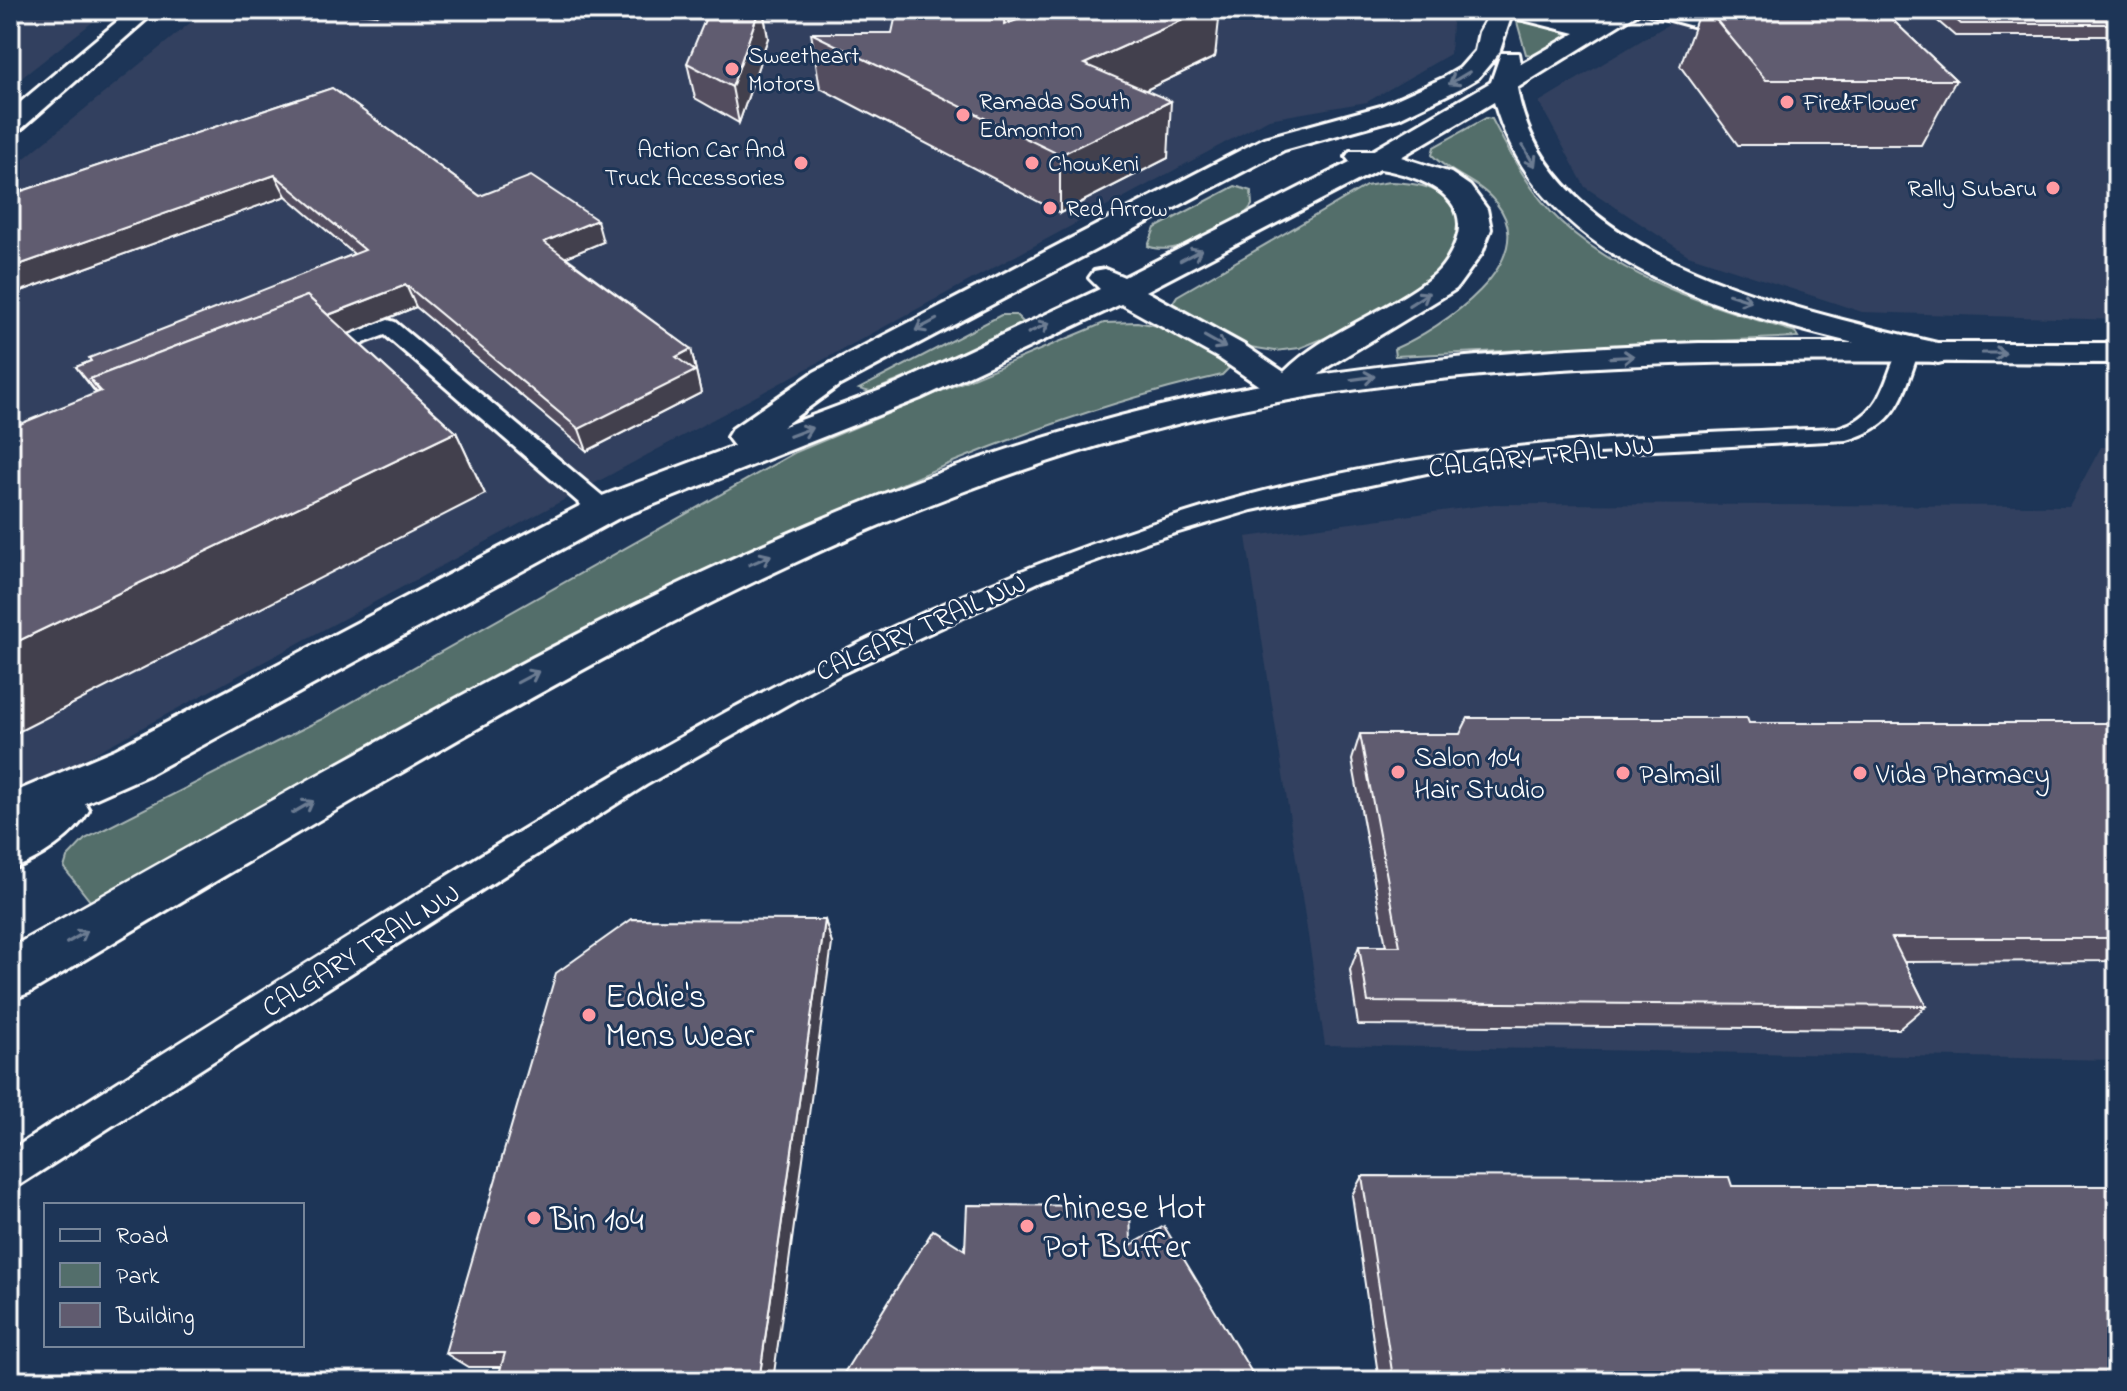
<svg xmlns="http://www.w3.org/2000/svg" width="2127" height="1391" viewBox="0 0 2127 1391" font-family="'Indie Flower',sans-serif">
<style>
.built{fill:#31405e}
.green{fill:#536e6b;stroke:#a9b6b5;stroke-width:2}
.lines{fill:none;stroke-linecap:round;stroke-linejoin:round}
.service-casing{stroke:#fff;stroke-width:6}
.minor-casing{stroke:#fff;stroke-width:6}
.secondary-casing{stroke:#fff;stroke-width:6}
.service{fill:#1d3557;fill-rule:evenodd}
.minor{fill:#1d3557;fill-rule:evenodd}
.secondary{fill:#1d3557;fill-rule:evenodd}
.wall{fill:#534e5f;stroke:#fff;stroke-width:2}
.shaded-wall{fill:#43404e;stroke:#fff;stroke-width:2}
.building{fill:#605b6f;stroke:#fff;stroke-width:2}
.oneway{stroke:#6c7c92}
.poi-dot{fill:#ff9aa2;stroke:#1d3557;stroke-width:3}
.labels{text-anchor:middle;stroke-width:6;stroke-linejoin:round;paint-order:stroke}
.far-poi-label{font-size:24px;fill:#fff;stroke:#1d3557;text-anchor:start}
.street-label{font-size:28px;fill:#fff;stroke:#1d3557}
.poi-label{font-size:28px;fill:#fff;stroke:#1d3557;text-anchor:start}
.near-poi-label{font-size:34px;fill:#fff;stroke:#1d3557;text-anchor:start}
</style>
<rect width="100%" height="100%" fill="#1d3557"/>
<filter id="ink" filterUnits="userSpaceOnUse"><feTurbulence type="fractalNoise" baseFrequency=".0125" numOctaves="2"/><feDisplacementMap in="SourceGraphic" scale="16" xChannelSelector="R" yChannelSelector="G"/><feConvolveMatrix kernelMatrix="1 2 1 2 8 2 1 2 1" color-interpolation-filters="sRGB"/></filter>
<g filter="url(#ink)">
<g class="built">
<polygon points="10,10 108,10 10,87"/>
<polygon points="206,10 1453,10 1450,54 1367,102 1269,119 10,799 10,170"/>
<polygon points="1692,10 2117,10 2117,320 1862,312 1688,255 1585,187 1539,102"/>
<polygon points="2101,447 2117,447 2117,1060 1325,1045 1246,537 1494,504 2069,506"/>
</g>
<g class="green">
<polygon points="1527,21 1565,33 1568,39 1538,56 1526,54 1517,22"/>
<path d="M1486 118 1492 119C1510 154 1532 195 1561 222 1623 280 1715 307 1795 332L1798 337 1395 356 1394 349C1440 329 1544 261 1496 203 1479 181 1451 175 1432 155L1434 147Z"/>
<path d="M1389 182C1429 183 1450 190 1463 230L1450 261 1412 291 1342 331 1300 348 1275 351 1250 347 1172 304 1177 296 1366 186Z"/>
<path d="M1235 186 1251 191 1252 205C1239 228 1173 258 1148 246L1155 228Z"/>
<polygon points="1001,315 1016,315 1023,322 1003,338 870,392 859,389"/>
<path d="M1137 322 1168 328 1229 362 1230 367 1222 375C984 429 767 544 553 659 400 741 247 823 94 906L64 868 67 858 85 839 320 720 796 452 1104 323Z"/>
</g>
<g class="lines">
<defs>
<g id="service">
<polygon points="1634,10 1677,10 1740,32 1732,37"/>
<polygon points="388,320 395,322 612,504 615,510 612,516 594,516 385,335 321,359 310,353 313,348"/>
<path d="M1907 347 1918 353C1903 398 1897 426 1847 440L1579 454 1436 471 1252 510 1149 541 1043 580 841 674 646 785 10 1191V1151L51 1124C181 1042 311 960 442 879 696 722 954 574 1245 496 1440 443 1638 435 1838 428 1896 412 1883 353 1907 347Z"/>
</g>
<g id="minor">
<polygon points="131,10 157,10 19,131 10,133 10,111"/>
<path d="M1540 10 1596 20 1614 10H1643L1517 88C1546 264 1808 311 1950 346L1955 353 1950 360 1938 363C1778 324 1546 286 1494 102L1401 157 1451 173 1470 186 1487 209 1491 229 1482 253 1456 289 1326 368 1298 396 1286 400 1274 396 1220 359 1121 304 921 398 617 519 148 775 85 803 89 810C75 836 38 860 10 870V794L116 749 589 501 734 446 727 437 732 429 814 372 1264 138 1381 106 1443 78 1460 68 1475 51 1479 32 1491 11ZM1511 17 1575 33 1521 64 1519 53H1501L1491 82 1372 151H1350L1346 157 1350 162 1124 277 1105 269 1094 271 1089 278 1100 289 897 384 782 427 838 386 1284 150 1399 118 1461 88 1478 78 1499 53ZM1380 169C1416 175 1473 195 1456 241 1452 253 1443 268 1433 276 1387 313 1326 330 1284 372L1244 345 1146 291Z"/>
</g>
<path id="secondary" d="M1699 343H2117V363C1841 362 1563 352 1289 400 969 456 673 614 395 776 272 847 150 920 29 993L10 1000V948C126 882 243 816 361 751 612 611 874 475 1156 407 1335 364 1516 349 1699 343Z"/>
</defs>
<use href="#service" class="service-casing"/>
<use href="#minor" class="minor-casing"/>
<use href="#secondary" class="secondary-casing"/>
<use href="#service" class="service"/>
<use href="#minor" class="minor"/>
<use href="#secondary" class="secondary"/>
</g>
<g class="wall">
<polygon points="321,10 385,10 377,15"/>
<polygon points="759,10 763,10 768,38 739,123 695,98 687,63"/>
<polygon points="1700,10 1882,10 1956,80 1921,145 1738,145 1680,66"/>
<polygon points="1925,10 2117,10 2117,36 1955,36"/>
<polygon points="1009,23 1216,52 1215,57 1146,90 1168,158 1060,213 820,88 811,33 892,33"/>
<polygon points="332,88 480,196 603,242 566,257 691,349 701,393 587,451 416,307 349,334 456,432 485,494 96,393 76,367 354,254 286,196 10,295 10,195"/>
<polygon points="1749,723 2117,723 2117,961 1904,962 1926,1006 1899,1029 1358,1025 1350,970 1359,946 1386,946 1352,760 1360,734 1460,734"/>
<polygon points="825,920 832,944 501,1367 468,1367 445,1353"/>
<polygon points="1362,1176 1732,1186 2117,1381 1379,1381 1352,1195"/>
</g>
<g class="shaded-wall">
<polygon points="375,10 385,10 377,15"/>
<polygon points="759,10 763,10 768,38 739,123 732,87"/>
<polygon points="1005,10 1010,10 1006,79 1004,25"/>
<polygon points="1205,10 1220,10 1215,57 1083,120 1084,64"/>
<polygon points="1171,101 1168,158 1060,213 1060,155"/>
<polygon points="275,175 286,196 10,295 10,268"/>
<polygon points="597,220 603,242 552,263 544,242"/>
<polygon points="406,285 416,307 124,423 108,401"/>
<polygon points="691,349 701,393 587,451 579,429 676,357"/>
<polygon points="456,432 485,494 10,736 10,645"/>
<polygon points="825,920 832,944 773,1381 759,1381"/>
</g>
<g class="building">
<polygon points="709,10 759,10 732,87 687,63"/>
<polygon points="897,10 1005,10 1004,25 1043,10 1205,10 1084,64 1171,101 1060,155 811,33 892,33"/>
<polygon points="1708,10 1882,10 1956,80 1766,80"/>
<polygon points="1945,10 2117,10 2117,24 1961,24"/>
<polygon points="332,88 480,196 531,176 597,220 544,242 691,349 676,357 695,371 579,429 406,285 328,315 307,296 90,379 100,392 97,393 76,367 91,361 89,358 365,250 275,175 10,268 10,195"/>
<polygon points="307,296 456,432 10,645 10,428 101,391 90,379"/>
<polygon points="1468,718 1747,718 1749,723 2117,723 2117,938 1892,938 1926,1006 1368,1002 1359,946 1400,946 1360,734 1460,734"/>
<polygon points="632,919 825,920 759,1381 497,1381 505,1353 445,1353 556,973"/>
<polygon points="1362,1176 1729,1177 1732,1186 2117,1186 2117,1381 1570,1381 1570,1379 1393,1378"/>
<polygon points="967,1205 1130,1206 1131,1245 1164,1226 1257,1381 839,1381 933,1230 965,1250"/>
</g>
<defs><path id="oneway-shaft" d="M-6 0H5M1.5-3L5.5 0L1.5 3" fill="none" stroke-width="1.6" stroke-linecap="round" stroke-linejoin="round" transform="scale(2)"/></defs>
<g class="oneway">
<use href="#oneway-shaft" transform="translate(1459 78) rotate(149)"/>
<use href="#oneway-shaft" transform="translate(1529 156) rotate(60)"/>
<use href="#oneway-shaft" transform="translate(1191 255) rotate(-28)"/>
<use href="#oneway-shaft" transform="translate(1740 298) rotate(18)"/>
<use href="#oneway-shaft" transform="translate(1419 299) rotate(-32)"/>
<use href="#oneway-shaft" transform="translate(926 325) rotate(152)"/>
<use href="#oneway-shaft" transform="translate(1039 328) rotate(-25)"/>
<use href="#oneway-shaft" transform="translate(1215 342) rotate(29)"/>
<use href="#oneway-shaft" transform="translate(1994 353)"/>
<use href="#oneway-shaft" transform="translate(1622 357) rotate(-3)"/>
<use href="#oneway-shaft" transform="translate(1363 378) rotate(-8)"/>
<use href="#oneway-shaft" transform="translate(801 432) rotate(-21)"/>
<use href="#oneway-shaft" transform="translate(760 560) rotate(-24)"/>
<use href="#oneway-shaft" transform="translate(528 677) rotate(-28)"/>
<use href="#oneway-shaft" transform="translate(303 807) rotate(-30)"/>
<use href="#oneway-shaft" transform="translate(77 937) rotate(-30)"/>
</g>
</g>
<g class="poi-dot">
<circle cx="732" cy="69" r="8"/>
<circle cx="1787" cy="102" r="8"/>
<circle cx="963" cy="115" r="8"/>
<circle cx="801" cy="163" r="8"/>
<circle cx="1032" cy="163" r="8"/>
<circle cx="2053" cy="188" r="8"/>
<circle cx="1050" cy="208" r="8"/>
<circle cx="1398" cy="772" r="8"/>
<circle cx="1623" cy="773" r="8"/>
<circle cx="1860" cy="773" r="8"/>
<circle cx="589" cy="1015" r="8"/>
<circle cx="534" cy="1218" r="8"/>
<circle cx="1027" cy="1226" r="8"/>
</g>
<g class="labels">
<g class="far-poi-label">
<text x="748" y="63">Sweetheart<tspan x="748" dy="28">Motors</tspan></text>
<text x="979" y="109">Ramada South<tspan x="979" dy="28">Edmonton</tspan></text>
<text x="1803" y="110">Fire&amp;Flower</text>
<text x="785" y="157" text-anchor="end">Action Car And<tspan x="785" dy="28">Truck Accessories</tspan></text>
<text x="1048" y="171">ChowKeni</text>
<text x="2037" y="196" text-anchor="end">Rally Subaru</text>
<text x="1066" y="216">Red Arrow</text>
</g>
<g class="street-label">
<text transform="translate(1541 455) rotate(-6)" y="10">CALGARY TRAIL NW</text>
<text transform="translate(920 626) rotate(-24)" y="10">CALGARY TRAIL NW</text>
<text transform="translate(360 949) rotate(-32)" y="10">CALGARY TRAIL NW</text>
</g>
<g class="poi-label">
<text x="1414" y="766">Salon 104<tspan x="1414" dy="32">Hair Studio</tspan></text>
<text x="1639" y="783">Palmail</text>
<text x="1876" y="783">Vida Pharmacy</text>
</g>
<g class="near-poi-label">
<text x="605" y="1007">Eddie's<tspan x="605" dy="39">Mens Wear</tspan></text>
<text x="1043" y="1218">Chinese Hot<tspan x="1043" dy="39">Pot Buffer</tspan></text>
<text x="550" y="1230">Bin 104</text>
</g>
</g>
<rect width="2127" height="1391" fill="none" stroke="#1d3557" stroke-width="40"/>
<rect x="20" y="20" width="2087" height="1351" fill="none" stroke="#fff" stroke-width="3" filter="url(#ink)"/>
<rect x="44" y="1203" width="260" height="144" fill="#1d3557" stroke="#77869a" stroke-width="2"/>
<rect x="60" y="1229" width="40" height="12" fill="#1d3557" stroke="#77869a" stroke-width="2"/>
<text x="116" y="1243" font-size="24" fill="#ffffff">Road</text>
<rect x="60" y="1263" width="40" height="24" fill="#536e6b" stroke="#77869a" stroke-width="2"/>
<text x="116" y="1283" font-size="24" fill="#ffffff">Park</text>
<rect x="60" y="1303" width="40" height="24" fill="#605b6f" stroke="#77869a" stroke-width="2"/>
<text x="116" y="1323" font-size="24" fill="#ffffff">Building</text>
</svg>
